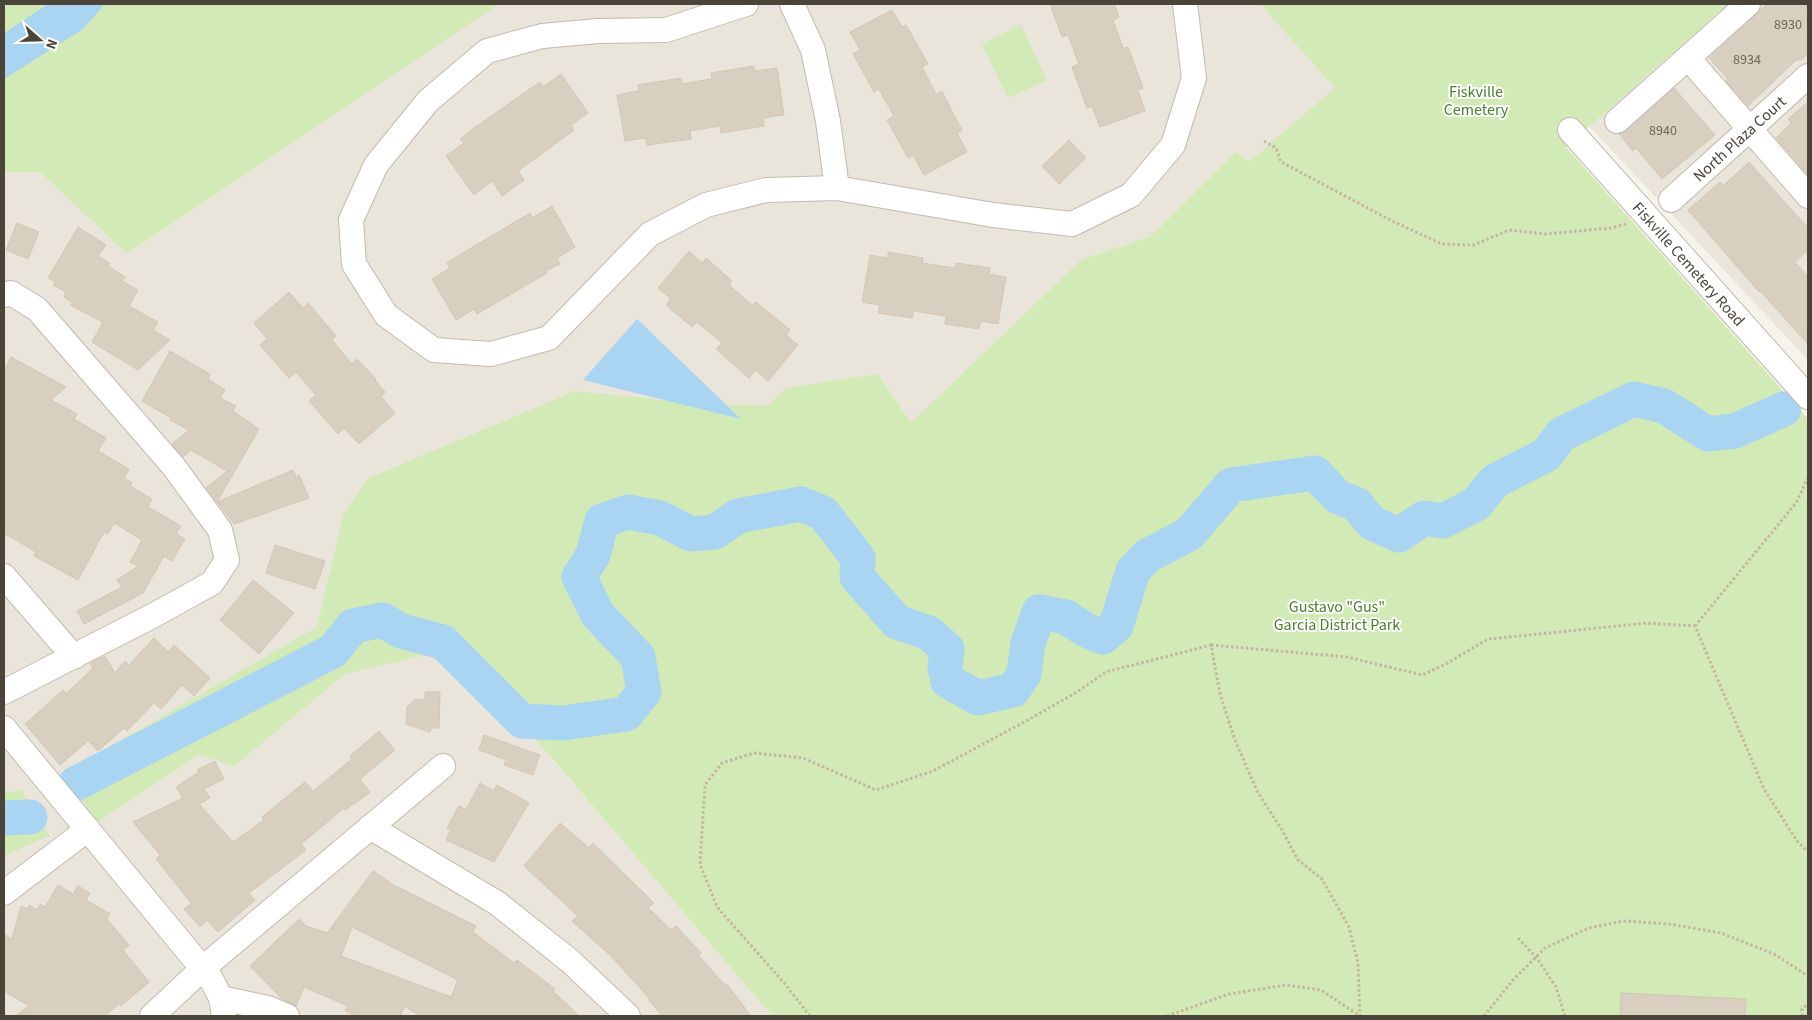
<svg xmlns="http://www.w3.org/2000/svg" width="1812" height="1020" viewBox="0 0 1812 1020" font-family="'Source Sans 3',sans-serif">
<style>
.residential{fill:#eae5da}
.green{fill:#d2eab5}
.water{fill:#a9d4f2}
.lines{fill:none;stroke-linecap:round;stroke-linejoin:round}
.river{stroke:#a9d4f2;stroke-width:35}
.building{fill:#d8cfc1;stroke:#d3c7b4;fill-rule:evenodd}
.minor-casing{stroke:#c2bbae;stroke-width:26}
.path{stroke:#c4b79f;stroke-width:3;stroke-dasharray:2.5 2.5;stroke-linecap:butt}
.minor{stroke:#fff;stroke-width:24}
.labels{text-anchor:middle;stroke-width:4;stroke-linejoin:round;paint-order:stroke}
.number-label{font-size:14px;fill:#6e675b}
.park-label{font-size:16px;fill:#4a7f2a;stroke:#fff}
.street-label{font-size:16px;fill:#4b4439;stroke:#fff}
</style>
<rect width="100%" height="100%" fill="#f6f3ec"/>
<g class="residential">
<polygon points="499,4 1260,4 1336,88 553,760 772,1016 4,1016 4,172 40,172 127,254"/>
<polygon points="1728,4 1808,4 1808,360 1589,126"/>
</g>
<g class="green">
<polygon points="4,4 499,4 127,254 40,172 4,172"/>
<polygon points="1260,4 1728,4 1566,147 1808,419 1808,1016 772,1016 457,647 345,674 234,766 199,755 97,822 64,773 317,627 344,512 369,478 575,391 708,405 769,405 786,388 878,374 911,423 1081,260 1150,237 1236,152 1249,162 1335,88"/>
<polygon points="1021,25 1047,80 1008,98 982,44"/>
<polygon points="21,790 50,836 5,855 4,793"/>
</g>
<g class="water">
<polygon points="48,4 105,4 83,29 4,79 4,33"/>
<polygon points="637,319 741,419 583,380"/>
</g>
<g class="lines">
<g class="river">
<polyline points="75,784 333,651 353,626 383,620 401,631 443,642 522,721 563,723 626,714 644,692 638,657 598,615 579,577 593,555 602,521 628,512 660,518 691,534 715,532 738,516 801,504 823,513 858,558 857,577 897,622 929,633 947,649 945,668 948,681 978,698 1013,690 1024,674 1028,643 1039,612 1066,617 1086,630 1103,637 1116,626 1133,571 1147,556 1189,534 1231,485 1315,473 1338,497 1356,504 1372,523 1399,535 1424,518 1443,521 1476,504 1495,481 1546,455 1562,434 1634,399 1664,406 1708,434 1735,431 1784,409"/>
<polyline points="4,818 30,817"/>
</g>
</g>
<g class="building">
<polygon points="1050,4 1114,4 1119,17 1113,20 1123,48 1128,47 1143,88 1138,90 1145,111 1100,127 1092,106 1087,108 1072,67 1079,64 1068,35 1062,37"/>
<polygon points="1767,4 1808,4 1808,53 1801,60 1800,59 1797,61 1796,60 1748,106 1726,81 1728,79 1709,58"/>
<polygon points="892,10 902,27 906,25 928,64 922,67 936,94 942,91 954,115 962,130 957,133 967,152 924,175 913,155 908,158 887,120 894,116 879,89 874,92 853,54 860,50 850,32"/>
<polygon points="754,66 755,71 777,68 784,115 763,118 764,126 721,133 720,126 690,131 691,139 647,145 646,138 625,141 617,95 639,91 638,85 681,78 682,84 712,79 711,73"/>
<polygon points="561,74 588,113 571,125 574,130 518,171 524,180 502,196 492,181 474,195 446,156 464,143 460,139 474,128 540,82 543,87"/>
<polygon points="1674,88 1715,135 1662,179 1636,148 1633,151 1619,134 1626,131"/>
<polygon points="1808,102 1808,175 1776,138 1791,123 1788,119"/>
<polygon points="1069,140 1086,158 1059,184 1042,166"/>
<polygon points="1749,162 1808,228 1808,250 1795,262 1808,277 1808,344 1760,291 1759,292 1688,210 1720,182 1723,186"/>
<polygon points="552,206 575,247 557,258 560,264 546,271 547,273 477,314 474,309 456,320 432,279 450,268 447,263 461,254 530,213 532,218"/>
<polygon points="17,223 39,232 28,259 6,250"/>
<polygon points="78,227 106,245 98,256 110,263 108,266 125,277 122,281 138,290 129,306 158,322 153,330 170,340 138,370 92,342 103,322 70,305 73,303 64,297 66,292 53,285 55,282 48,278"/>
<polygon points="689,251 702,263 706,258 732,281 729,285 753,306 756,302 790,330 786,335 798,345 768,381 755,370 749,378 716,349 722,343 697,322 692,327 666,305 671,299 658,288"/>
<polygon points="888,252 923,258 922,263 955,268 956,263 990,268 989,274 1006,277 998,324 981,321 979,329 945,324 946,316 914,311 912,318 878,313 880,305 862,302 870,255 888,258"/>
<polygon points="289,292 303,308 308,303 336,336 332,340 352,364 357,359 376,379 375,380 385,392 381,397 395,413 359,444 344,428 338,434 309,401 316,395 296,372 289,378 260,345 267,339 254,323"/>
<polygon points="170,351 210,374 208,379 225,390 220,398 236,406 233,411 259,429 217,502 293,470 296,477 299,475 309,498 234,524 206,488 227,471 191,450 183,457 172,444 189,430 170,420 171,418 142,401"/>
<polygon points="11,357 66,387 51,400 77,414 74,419 106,438 98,451 129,469 124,478 132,483 130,486 152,499 148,507 181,526 176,534 185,539 172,561 164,556 143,593 84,624 77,611 122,587 117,580 138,566 130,562 142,540 114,523 108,534 104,532 78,580 34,556 36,552 4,533 4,371"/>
<polygon points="275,545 325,561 315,589 266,573"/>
<polygon points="253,580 294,613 259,654 220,620"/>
<polygon points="154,638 168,652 174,645 210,678 194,696 182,685 161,709 154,703 127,731 124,728 98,751 88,741 60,765 25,724 63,690 66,694 93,668 90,663 105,656 115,673 125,661 129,665"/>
<polygon points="425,692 440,692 439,728 431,728 430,732 406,724 407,707 416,699 425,700"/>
<polygon points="379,731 395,750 360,779 370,792 353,805 353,804 345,810 344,808 301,844 306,850 249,893 255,900 218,932 207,920 200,927 184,909 191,903 156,859 160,855 133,822 183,798 176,787 199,772 197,770 215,761 224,779 204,789 210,798 199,804 233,842 264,820 262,817 305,782 313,791 352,759 350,756"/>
<polygon points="484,735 540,755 533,775 504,765 506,760 479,750"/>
<polygon points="480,783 494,791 497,785 529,803 494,862 446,840 451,830 447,828 459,806 466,810"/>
<polygon points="560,823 589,848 593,843 654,903 648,907 671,930 676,926 701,953 698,955 725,985 727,984 751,1016 662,1016 649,1000 650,999 611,956 572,921 578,916 524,866"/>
<path d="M373 871 398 888V887L476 926 473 932 514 963 517 960 555 989 553 991 579 1016H420L405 1006 400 1016H355L345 1010 348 1006 304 987 296 1006 281 998 250 966 299 919 306 926 327 933ZM352 927 458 980 451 997 341 956Z"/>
<polygon points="58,885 73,894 78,886 90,893 86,900 110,914 107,919 129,945 123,950 149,982 121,1006 119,1004 105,1016 15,1016 29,1006 4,991 4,934 12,939 21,906 27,909 29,905 37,910 40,904 45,907"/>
<polygon points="1621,993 1746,999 1745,1016 1620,1016"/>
</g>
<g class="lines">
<defs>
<g id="minor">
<polyline points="746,4 666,30 598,31 542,36 487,51 428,101 376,165 351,220 354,264 386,315 434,350 491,354 549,338 650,234 706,205 766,190 837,188 993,215 1072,224 1131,195 1173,145 1194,78 1185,4"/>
<polyline points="792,4 813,50 828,121 837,188"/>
<polyline points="1688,58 1808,196"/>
<polyline points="1617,121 1748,4"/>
<path id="s1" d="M1570 130 1808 397"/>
<path id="s2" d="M1671 200 1808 76"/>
<polyline points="4,295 11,293 37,309 174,467 220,530 227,560 212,583 156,614 4,692"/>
<polyline points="4,576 74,657"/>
<polyline points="4,728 211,979 221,998 224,1016"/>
<polyline points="370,827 497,903 570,961 628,1016"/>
<polyline points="4,893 88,829"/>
<polyline points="221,998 268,1008 287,1016"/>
<polyline points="152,1016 202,969 443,766"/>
</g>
</defs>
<use href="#minor" class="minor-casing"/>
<g class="path">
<polyline points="1264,141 1276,148 1281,162 1394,222 1442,244 1474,245 1509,230 1545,234 1611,228 1626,224"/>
<polyline points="1695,626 1796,503 1808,478"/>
<polyline points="1211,645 1347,657 1422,675 1446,664 1488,639 1647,623 1695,626 1764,789 1797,841 1808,852"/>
<polyline points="1518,938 1536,957 1556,987 1565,1016"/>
<polyline points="810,1016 785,984 717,907 700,864 705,785 722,763 754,753 803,758 876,790 933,771 1028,720 1077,692 1106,672 1211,645 1220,694 1235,740 1257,791 1282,830 1298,860 1322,879 1349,927 1358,963 1360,1016"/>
<polyline points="1167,1016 1229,994 1286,985 1321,990 1360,1016"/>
<polyline points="1484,1016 1513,980 1545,948 1589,928 1624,921 1670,924 1721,933 1774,954 1808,976"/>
<polyline points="1802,1016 1802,1009 1808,1004"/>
</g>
<use href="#minor" class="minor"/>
</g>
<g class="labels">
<g class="number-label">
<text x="1788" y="29">8930</text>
<text x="1747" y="64">8934</text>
<text x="1663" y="135">8940</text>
</g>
<g class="park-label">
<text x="1476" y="97">Fiskville<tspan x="1476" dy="18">Cemetery</tspan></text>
<text x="1337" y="612">Gustavo "Gus"<tspan x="1337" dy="18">Garcia District Park</tspan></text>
</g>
<g class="street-label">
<text dy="6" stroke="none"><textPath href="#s2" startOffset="92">North Plaza Court</textPath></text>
<text dy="6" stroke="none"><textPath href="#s1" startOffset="179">Fiskville Cemetery Road</textPath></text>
</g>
</g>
<rect width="1812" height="1020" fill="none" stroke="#4b4439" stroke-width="10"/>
<g transform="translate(40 40) rotate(110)" stroke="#ffffff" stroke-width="4" paint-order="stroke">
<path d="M0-4L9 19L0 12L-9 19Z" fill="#4b4439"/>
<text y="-8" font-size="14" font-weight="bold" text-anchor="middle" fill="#4b4439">N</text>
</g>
</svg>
